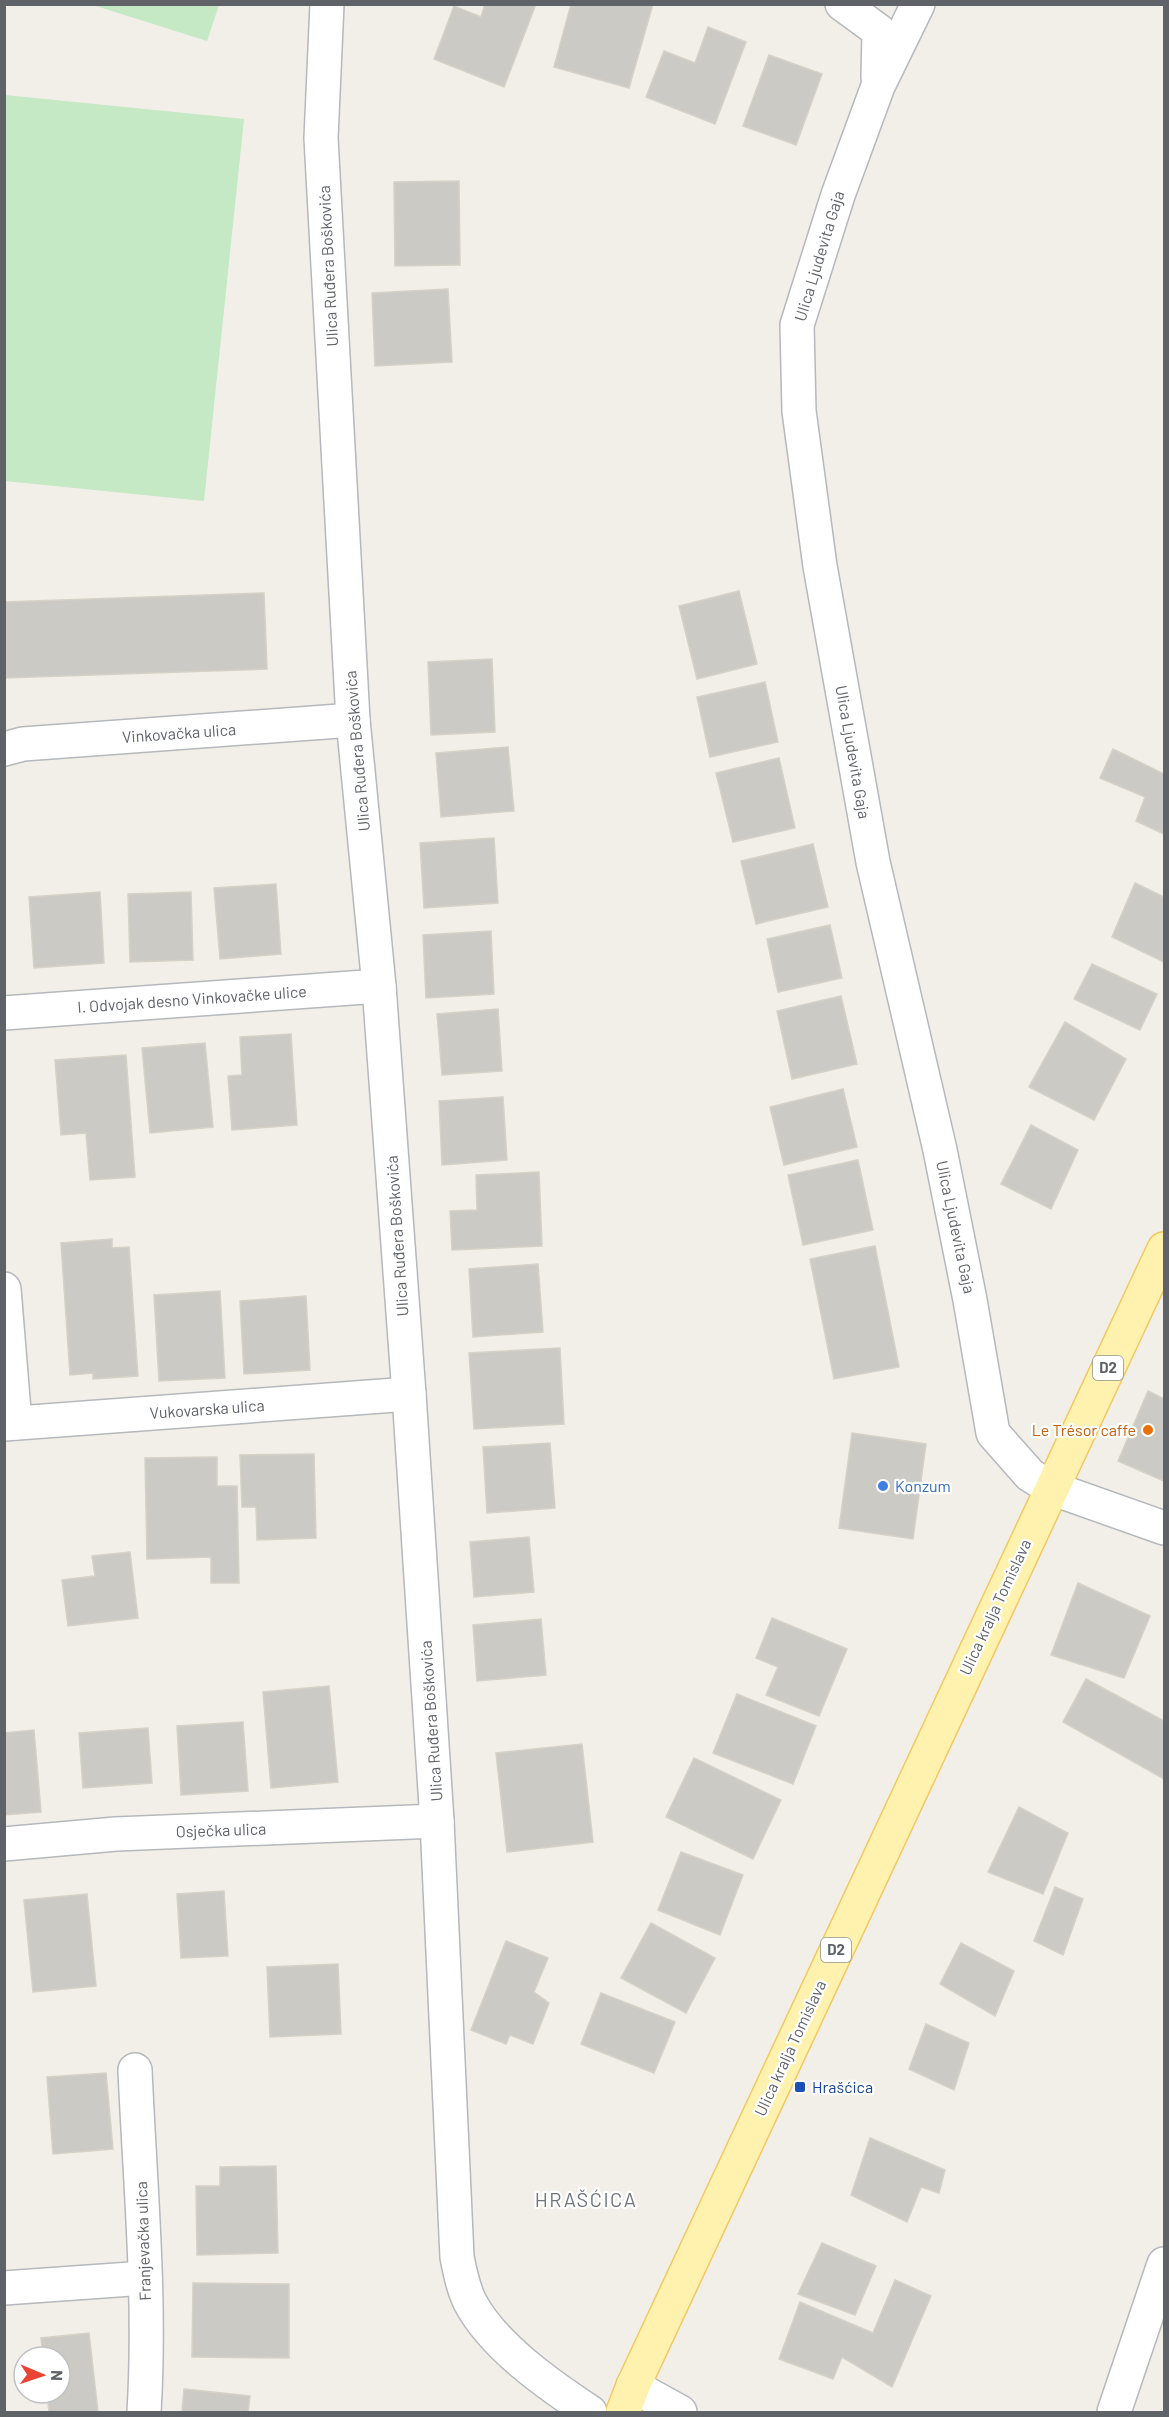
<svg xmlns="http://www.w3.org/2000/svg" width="1169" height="2417" viewBox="0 0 1169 2417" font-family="Barlow,sans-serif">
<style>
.green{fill:#c5e8c5}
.building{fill:#cccac5;stroke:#d6d1c6;stroke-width:1.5}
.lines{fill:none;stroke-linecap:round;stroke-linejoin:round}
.minor-casing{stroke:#b5b8bc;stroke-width:36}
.primary-casing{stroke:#f2c960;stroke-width:36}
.minor{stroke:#fff;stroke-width:33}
.primary{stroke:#fff2af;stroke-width:33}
.food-dot{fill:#e8710a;stroke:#fff;stroke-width:2}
.shop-dot{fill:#3f7fe0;stroke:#fff;stroke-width:2}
.transit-dot{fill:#1a4fb4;stroke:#fff;stroke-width:2}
.labels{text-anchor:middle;stroke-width:4.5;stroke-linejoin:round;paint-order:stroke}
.shield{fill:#fff;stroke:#8f9295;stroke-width:1.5}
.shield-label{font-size:15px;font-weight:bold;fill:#5f6368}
.street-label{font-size:16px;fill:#5f6368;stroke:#fff}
.food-label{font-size:16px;fill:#c56008;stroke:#fff;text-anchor:end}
.shop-label{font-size:16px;fill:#366cbe;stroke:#fff;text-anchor:start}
.transit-label{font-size:16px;fill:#164399;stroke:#fff;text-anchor:start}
.quarter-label{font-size:20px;letter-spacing:1.5px;fill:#70757a;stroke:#fff}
</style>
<rect width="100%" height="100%" fill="#f1efe8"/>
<g class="green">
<polygon points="93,5 219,5 207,41"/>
<polygon points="5,95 244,119 204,501 5,481"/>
</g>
<g class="building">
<polygon points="485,4 536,4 504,87 434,59 454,6 481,17"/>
<polygon points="571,4 653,4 629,88 554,67"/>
<polygon points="708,27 746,42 715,124 646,97 664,51 695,63"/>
<polygon points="769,55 822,74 796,145 743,126"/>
<polygon points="459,181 460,265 395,266 394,182"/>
<polygon points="448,289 452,362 375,366 372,293"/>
<polygon points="739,591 757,664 697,679 679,606"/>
<polygon points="264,593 267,669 4,678 4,602"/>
<polygon points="492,659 495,732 431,735 428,662"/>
<polygon points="765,682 778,742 710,757 697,697"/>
<polygon points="508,747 514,811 441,817 436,753"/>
<polygon points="1113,749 1164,774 1164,834 1136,821 1145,797 1100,778"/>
<polygon points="779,758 795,828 733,842 716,773"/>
<polygon points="494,838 498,903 424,908 420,843"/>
<polygon points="813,844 828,907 756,924 741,861"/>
<polygon points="1135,883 1164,897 1164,962 1112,937"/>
<polygon points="276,884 281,954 220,959 214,888"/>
<polygon points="100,892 104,963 34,968 29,897"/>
<polygon points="191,892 193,960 130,962 128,894"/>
<polygon points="830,925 842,978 778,992 767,939"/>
<polygon points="491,931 494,994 426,998 423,935"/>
<polygon points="1092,964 1157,994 1140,1030 1074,999"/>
<polygon points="841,996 857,1064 792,1079 777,1011"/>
<polygon points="498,1009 502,1071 442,1075 437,1014"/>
<polygon points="1065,1022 1126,1059 1094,1120 1029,1087"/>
<polygon points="291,1034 297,1125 232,1130 228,1076 242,1075 240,1037"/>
<polygon points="205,1043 213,1127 150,1133 142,1048"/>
<polygon points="126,1055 135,1177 90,1180 86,1133 61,1135 55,1060"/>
<polygon points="843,1089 857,1147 784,1165 770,1107"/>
<polygon points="503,1097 507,1160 442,1165 439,1101"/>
<polygon points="1031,1125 1078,1150 1051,1209 1001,1184"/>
<polygon points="858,1160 873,1230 803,1245 788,1175"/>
<polygon points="539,1172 542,1246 452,1250 450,1211 477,1210 476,1175"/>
<polygon points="112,1239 112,1248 129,1247 138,1376 93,1379 93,1373 70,1375 61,1243"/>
<polygon points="875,1246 899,1367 834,1379 810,1259"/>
<polygon points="538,1264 543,1332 473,1337 469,1269"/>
<polygon points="220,1291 225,1378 159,1381 154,1295"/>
<polygon points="306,1296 310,1370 244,1374 240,1301"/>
<polygon points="560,1348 564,1424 474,1429 469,1353"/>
<polygon points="1148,1391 1164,1399 1164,1481 1118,1461"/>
<polygon points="852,1433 926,1444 913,1539 839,1528"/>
<polygon points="550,1443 555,1508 487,1513 483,1447"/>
<polygon points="314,1454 316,1538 257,1540 256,1507 242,1507 240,1455"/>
<polygon points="217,1457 217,1486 237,1486 239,1583 211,1583 211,1557 147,1559 145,1458"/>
<polygon points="529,1537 534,1592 474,1597 470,1542"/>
<polygon points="130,1552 138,1618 68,1626 62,1580 95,1576 92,1556"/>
<polygon points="1078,1583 1150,1616 1124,1678 1051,1655"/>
<polygon points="772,1618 847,1649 819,1716 766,1695 778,1667 756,1658"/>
<polygon points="541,1619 546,1675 477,1681 473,1625"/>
<polygon points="1086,1679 1164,1721 1164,1779 1063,1722"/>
<polygon points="329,1686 338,1782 271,1788 263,1692"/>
<polygon points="737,1694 816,1726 793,1784 713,1753"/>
<polygon points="243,1722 248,1791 181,1795 177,1726"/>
<polygon points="148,1728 152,1783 83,1788 79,1733"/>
<polygon points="34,1730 41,1812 4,1815 4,1733"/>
<polygon points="582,1744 593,1842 507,1852 496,1753"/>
<polygon points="694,1758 781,1800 753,1859 666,1817"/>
<polygon points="1019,1807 1068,1833 1043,1894 988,1872"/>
<polygon points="681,1852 743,1875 720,1935 658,1910"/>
<polygon points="1055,1887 1083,1899 1063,1955 1034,1941"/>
<polygon points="224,1891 228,1956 181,1958 177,1894"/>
<polygon points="87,1894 96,1986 33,1992 24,1900"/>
<polygon points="651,1923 715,1958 686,2013 621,1978"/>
<polygon points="506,1941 548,1958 534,1992 549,2003 533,2044 510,2035 506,2044 471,2030"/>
<polygon points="961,1943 1014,1971 995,2016 940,1984"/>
<polygon points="338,1964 341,2034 270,2037 267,1967"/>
<polygon points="601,1993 675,2022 654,2073 581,2044"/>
<polygon points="926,2024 969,2043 954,2090 909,2069"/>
<polygon points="106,2073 113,2149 53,2154 47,2077"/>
<polygon points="870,2138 945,2170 939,2193 921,2187 907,2222 851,2195"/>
<polygon points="276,2166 278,2253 197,2255 196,2186 220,2186 220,2167"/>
<polygon points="822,2243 876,2266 855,2315 798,2294"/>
<polygon points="895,2280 931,2296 892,2387 842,2357 833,2379 779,2359 800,2302 873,2333"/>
<polygon points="193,2283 289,2284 289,2358 192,2357"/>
<polygon points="89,2333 98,2412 49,2412 47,2393 60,2393 60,2357 43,2357 41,2338"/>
<polygon points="184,2389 250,2396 248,2412 182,2412"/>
</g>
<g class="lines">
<defs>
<g id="minor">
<path d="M327 4 321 138 353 720 379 986 409 1394 437 1821 457 2257C460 2272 463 2288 470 2302 493 2346 549 2385 590 2412"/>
<polyline points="842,4 879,31 878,77"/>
<polyline points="918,4 878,86 838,195 797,325 799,411 820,566 873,862 940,1150 970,1300 993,1433 1030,1475 1051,1488 1164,1528"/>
<polyline points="4,749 23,744 353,720"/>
<polyline points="4,1013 379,986"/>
<polyline points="4,1289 15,1423"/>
<polyline points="4,1424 409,1394"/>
<polyline points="4,1844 116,1834 437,1821"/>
<path d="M135 2070C140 2184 151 2299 144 2412"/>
<polyline points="4,2288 145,2278"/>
<polyline points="633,2386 680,2412"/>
<polyline points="1114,2412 1164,2264"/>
</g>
<polyline id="primary" points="623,2412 633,2386 1164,1249"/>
</defs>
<use href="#minor" class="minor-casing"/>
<use href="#primary" class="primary-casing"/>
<use href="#minor" class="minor"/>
<use href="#primary" class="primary"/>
</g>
<circle class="food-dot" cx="1148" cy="1430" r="6"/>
<circle class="shop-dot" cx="883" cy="1486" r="6"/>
<rect class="transit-dot" x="794" y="2081" width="12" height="12" rx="3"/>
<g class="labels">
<g class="shield">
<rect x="1093" y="1356" width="30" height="24" rx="4.5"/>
<rect x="821" y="1938" width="30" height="24" rx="4.5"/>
</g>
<g class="shield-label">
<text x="1108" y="1373">D2</text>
<text x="836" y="1955">D2</text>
</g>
<g class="street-label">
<text transform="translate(819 256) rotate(-73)" y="6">Ulica Ljudevita Gaja</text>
<text transform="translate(328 266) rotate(-93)" y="6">Ulica Ruđera Boškovića</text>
<text transform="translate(179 733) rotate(-4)" y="6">Vinkovačka ulica</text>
<text transform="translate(357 751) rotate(-95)" y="6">Ulica Ruđera Boškovića</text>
<text transform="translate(853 752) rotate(80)" y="6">Ulica Ljudevita Gaja</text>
<text transform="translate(192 999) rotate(-4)" y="6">I. Odvojak desno Vinkovačke ulice</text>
<text transform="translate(956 1227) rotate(78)" y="6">Ulica Ljudevita Gaja</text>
<text transform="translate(397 1236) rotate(-94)" y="6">Ulica Ruđera Boškovića</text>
<text transform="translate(207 1409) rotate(-4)" y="6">Vukovarska ulica</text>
<text transform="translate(995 1607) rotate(-65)" y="6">Ulica kralja Tomislava</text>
<text transform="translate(431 1721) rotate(-94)" y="6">Ulica Ruđera Boškovića</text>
<text transform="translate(221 1830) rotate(-2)" y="6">Osječka ulica</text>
<text transform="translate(790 2048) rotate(-65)" y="6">Ulica kralja Tomislava</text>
<text transform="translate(143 2241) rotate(-92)" y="6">Franjevačka ulica</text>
</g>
<g class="food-label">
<text x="1136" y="1436">Le Trésor caffe</text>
</g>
<g class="shop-label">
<text x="895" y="1492">Konzum</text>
</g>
<g class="transit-label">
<text x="812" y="2093">Hrašćica</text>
</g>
<g class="quarter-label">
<text x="586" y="2207">HRAŠĆICA</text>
</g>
</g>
<rect width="1169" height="2417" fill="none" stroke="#5f6368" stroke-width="12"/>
<g transform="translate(42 2375) rotate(92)"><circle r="28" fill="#ffffff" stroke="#bfc1c3" stroke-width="1.5"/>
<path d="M0-4.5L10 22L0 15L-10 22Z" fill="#ea4335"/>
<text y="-9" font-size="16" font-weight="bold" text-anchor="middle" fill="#5f6368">N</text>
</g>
</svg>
